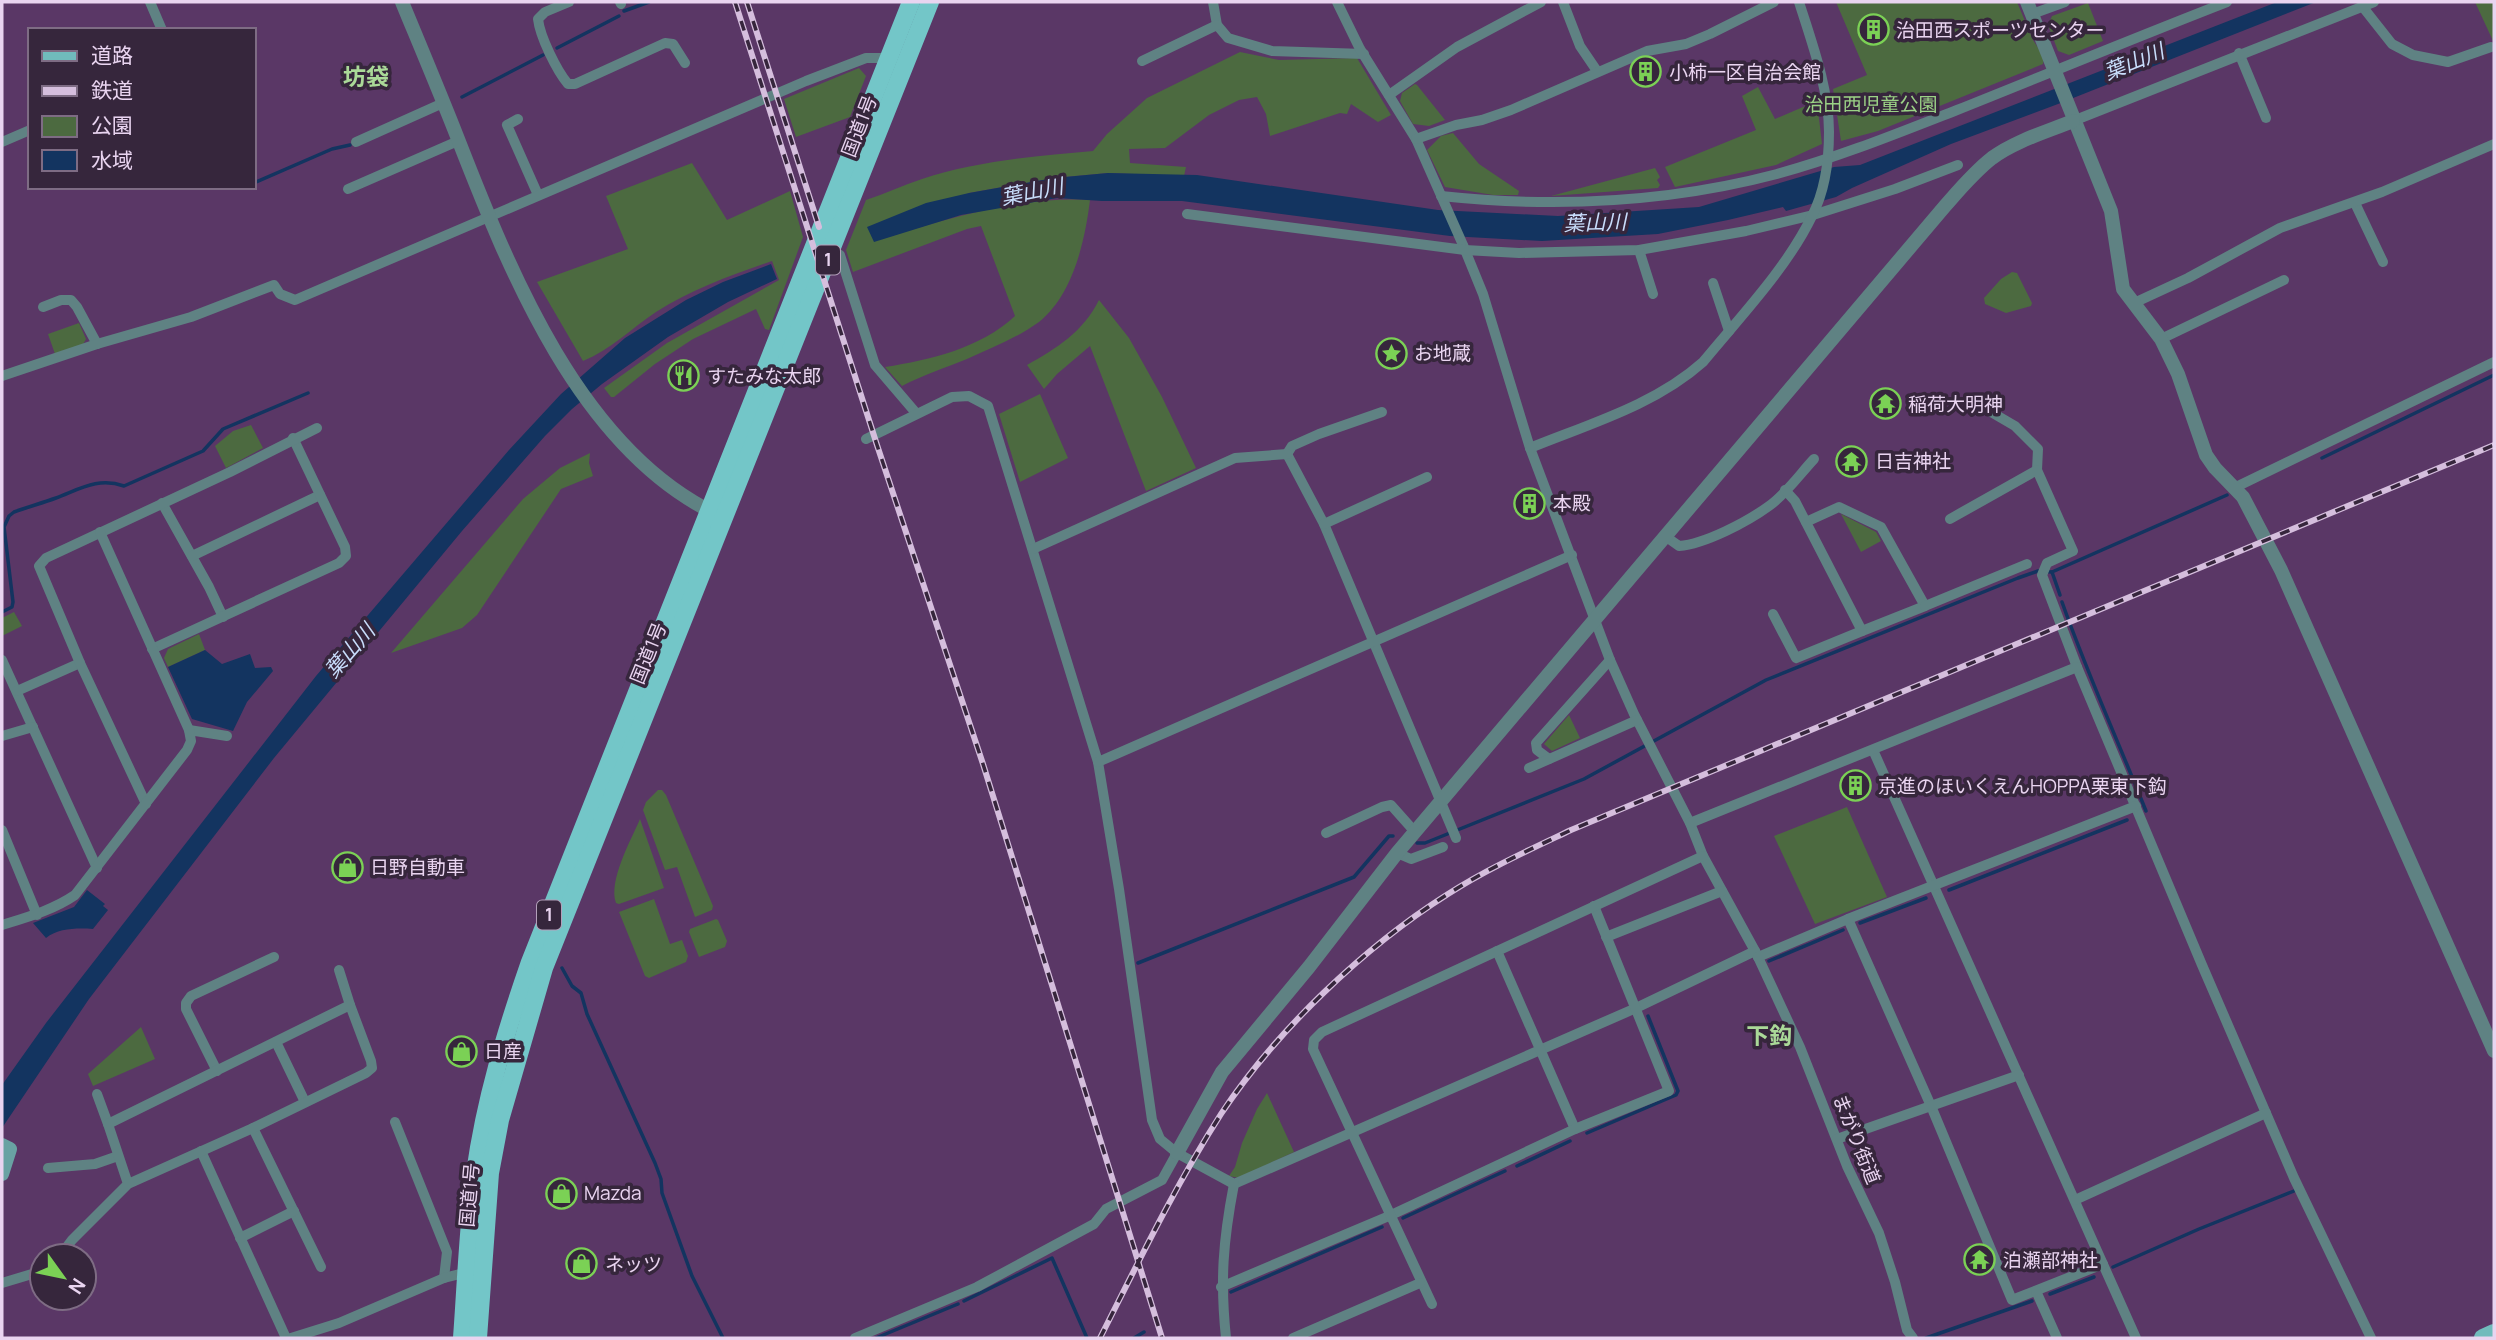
<svg xmlns="http://www.w3.org/2000/svg" width="2496" height="1340" viewBox="0 0 2496 1340" font-family="Manrope,'Noto Sans JP',sans-serif">
<style>
.green{fill:#4c6a40}
.water{fill:#133460}
.lines{fill:none;stroke-linecap:round;stroke-linejoin:round}
.stream{stroke:#133460;stroke-width:3.5}
.minor{stroke:#5f8283;stroke-width:10}
.tertiary{stroke:#5f8283;stroke-width:14}
.secondary{stroke:#69a2a3;stroke-width:14}
.primary{stroke:#70bbbc;stroke-width:18}
.trunk{stroke:#73c6c8;stroke-width:18}
.rail-casing{stroke:#d5bedd;stroke-width:6}
.rail{stroke:#36263c;stroke-width:3.5;stroke-dasharray:10;stroke-linecap:butt}
.labels{text-anchor:middle;stroke-width:7;stroke-linejoin:round;paint-order:stroke}
.shield{fill:#36263c;stroke:#b3a0ba;stroke-width:2}
.shield-label{font-size:18px;font-weight:bold;fill:#e9d4f0}
.poi-label{font-size:19px;fill:#e9d4f0;stroke:#36263c;text-anchor:start}
.park-label{font-size:19px;fill:#9bd286;stroke:#36263c}
.street-label{font-size:19px;fill:#e9d4f0;stroke:#36263c}
.water-label{font-size:21px;font-style:italic;fill:#c8ddfb;stroke:#36263c}
.quarter-label{font-size:23px;font-weight:bold;fill:#aad998;stroke:#36263c}
</style>
<rect width="100%" height="100%" fill="#5a3766"/>
<g class="green">
<polygon points="1836,2 2017,2 2033,40 2044,57 2043,64 1878,131 1841,141 1833,89 1867,75"/>
<polygon points="2475,2 2494,2 2494,43"/>
<polygon points="2088,3 2103,41 2069,55 2058,51 2048,25 2052,16"/>
<path d="M1240 52 1279 60 1357 58 1391 115 1378 122 1351 104 1347 114 1340 113 1270 136 1266 114 1257 97 1239 100 1209 115 1165 148 1129 149 1130 163 1186 167 1184 176 1108 173 1054 178 969 193 874 241C944 220 1016 196 1090 200 1085 241 1073 295 1039 322 1017 338 991 348 967 359 945 368 923 375 902 386L885 367C930 360 981 348 1015 316L981 226 967 229 853 272 846 250 866 200C885 194 903 185 922 179 977 161 1036 156 1093 151L1107 134 1147 98Z"/>
<polygon points="859,68 866,76 850,117 796,137 784,99"/>
<polygon points="1415,84 1417,85 1445,120 1429,126 1413,124 1400,101 1402,93"/>
<polygon points="1758,87 1775,119 1817,101 1822,144 1776,165 1675,187 1665,167 1756,130 1742,96"/>
<polygon points="1453,133 1479,164 1519,191 1518,195 1493,195 1445,187 1427,150 1441,136"/>
<path d="M692 163 727 220 790 191 803 237 769 330 765 329 756 309 693 339 655 364 614 397H611L604 388 667 343 779 280 772 261C732 275 692 289 656 312 632 328 610 350 583 361L537 282 628 249 606 196Z"/>
<polygon points="1655,168 1660,177 1657,180 1660,185 1658,188 1551,196"/>
<polygon points="2012,272 2017,273 2032,303 2031,306 2006,313 1985,304 1984,298 2001,279"/>
<path d="M1099 300 1129 338 1162 397 1196 468 1146 491 1090 346 1057 374 1044 389 1027 365C1057 348 1083 332 1099 300Z"/>
<polygon points="79,323 86,339 82,346 55,354 48,334"/>
<polygon points="1040,394 1068,458 1020,482 999,414"/>
<polygon points="251,425 263,448 226,468 215,446 233,431"/>
<polygon points="590,453 589,463 593,476 561,489 477,615 462,628 391,653 523,499 560,468"/>
<polygon points="1841,514 1876,532 1881,541 1861,552"/>
<polygon points="14,612 22,626 2,636 2,618"/>
<polygon points="199,634 205,650 168,667 164,658 168,649"/>
<polygon points="1569,715 1580,738 1552,751 1544,744"/>
<polygon points="658,790 662,790 666,795 713,906 712,910 695,917 677,867 665,870 643,810 646,802"/>
<polygon points="1847,807 1887,897 1815,924 1774,836"/>
<path d="M640 819 664 888 619 904 616 903C608 881 631 840 640 819Z"/>
<polygon points="654,899 670,944 682,940 688,956 686,962 649,978 645,976 619,912"/>
<polygon points="716,919 718,920 727,941 725,947 699,957 689,932 690,929"/>
<polygon points="141,1027 155,1059 93,1086 88,1074"/>
<polygon points="1267,1093 1294,1152 1239,1178 1229,1176 1235,1167 1242,1143 1257,1109"/>
</g>
<g class="water">
<polygon points="2277,2 2316,2 2058,104 1951,144 1852,188 1836,197 1786,211 1783,207 1728,220 1658,234 1542,241 1450,236 1182,201 1102,201 1057,198 961,215 874,242 867,227 926,203 969,193 1054,178 1108,173 1197,175 1438,210 1558,216 1699,207 1834,167 1860,165"/>
<polygon points="771,264 777,279 728,302 668,337 602,384 572,409 545,436 462,531 274,758 89,999 2,1128 2,1085 46,1023 316,676 509,450 561,394 625,338 686,300 723,282"/>
<polygon points="205,650 222,664 250,654 255,668 271,667 273,671 247,702 233,731 192,719 168,667"/>
<path d="M87 890 105 904 103 906 108 910 93 929C77 928 59 928 46 938L33 923 74 907Z"/>
</g>
<g class="lines">
<g class="stream">
<polyline points="624,11 649,2"/>
<polyline points="557,48 619,16"/>
<polyline points="462,97 543,55"/>
<polyline points="254,183 332,149 350,145"/>
<polyline points="2322,458 2494,375"/>
<polyline points="2060,595 2052,572 2227,495"/>
<path d="M2062 602C2087 673 2118 741 2146 811"/>
<path d="M2 612 12 607 13 602 4 527 9 516 14 512C28 507 42 503 56 498 80 489 98 477 124 486L203 451 223 429 308 393"/>
<polyline points="1417,843 1425,843 1584,779 1766,680 2018,578 2038,571 2052,572"/>
<polyline points="1949,890 2127,820"/>
<polyline points="1860,923 1926,898"/>
<polyline points="1769,961 1843,930"/>
<polyline points="1138,963 1354,877 1389,836 1393,836"/>
<polyline points="562,968 572,986 581,993 587,1014 655,1163 661,1179 662,1193 692,1276 723,1338"/>
<polyline points="1587,1133 1676,1095 1678,1091 1648,1016"/>
<polyline points="1517,1166 1570,1141"/>
<polyline points="1403,1218 1505,1171"/>
<polyline points="2113,1267 2199,1229 2294,1191"/>
<polyline points="1231,1292 1382,1227"/>
<polyline points="2050,1294 2094,1277"/>
<polyline points="964,1301 1052,1258 1087,1338"/>
<polyline points="876,1338 958,1304"/>
<polyline points="1134,1338 1144,1332"/>
<polyline points="1926,1338 2032,1301"/>
</g>
<g class="minor">
<polyline points="150,2 162,30"/>
<path d="M569 2 545 12 538 19C540 37 557 71 568 84H575L665 43 673 44 685 63"/>
<polyline points="620,2 621,4"/>
<polyline points="1213,2 1217,25 1228,38 1272,51 1364,54"/>
<polyline points="1337,2 1360,49 1416,139 1463,245 1483,294 1530,448 1610,660 1634,714 1690,823 1703,856 1755,951"/>
<polyline points="1563,2 1580,46 1597,71"/>
<polyline points="2362,6 2392,44 2413,55 2448,62 2491,47"/>
<polyline points="2032,14 2065,2"/>
<polyline points="2239,53 2266,118"/>
<polyline points="1142,61 1217,25"/>
<polyline points="1389,95 1457,47 1541,2"/>
<polyline points="518,119 507,125 538,195"/>
<polyline points="2073,121 2374,2"/>
<polyline points="1416,139 1456,125 1482,120 1511,110 1647,51 1686,44 1710,34 1774,2"/>
<polyline points="2,142 30,130"/>
<polyline points="356,142 443,103"/>
<polyline points="348,189 458,141"/>
<path d="M1441 196C1554 208 1667 203 1777 174 1839 157 1898 133 1957 110 2047 74 2137 37 2227 2"/>
<polyline points="2355,203 2383,262"/>
<polyline points="1187,214 1465,250 1519,253 1639,250 1746,231 1813,215 1895,189 1958,165"/>
<polyline points="833,250 840,255 875,365 916,413"/>
<polyline points="1639,250 1653,294"/>
<polyline points="1713,283 1729,331"/>
<polyline points="2134,303 2188,278 2280,228 2382,192 2494,144"/>
<polyline points="43,307 61,300 71,300 77,307 97,344"/>
<polyline points="2161,339 2284,280"/>
<polyline points="2,376 97,344 191,317 274,285 280,294 295,300 806,81 866,58 891,58"/>
<polyline points="1991,412 2015,426 2038,449 2037,470"/>
<polyline points="866,439 952,397 969,396 988,406 1098,762 1119,889 1152,1120 1160,1139 1177,1153 1234,1184 1636,1008 1755,951 1758,957"/>
<path d="M1530 448C1589 424 1655 405 1703 362 1740 317 1787 268 1812 216 1825 191 1829 160 1829 132 1829 89 1812 43 1799 2"/>
<polyline points="1287,454 1324,524 1456,838"/>
<polyline points="1287,454 1292,446 1319,434 1382,412"/>
<polyline points="2236,487 2494,362"/>
<polyline points="162,503 209,587 223,617"/>
<polyline points="1950,519 2037,470 2073,551 2047,563 2042,575 2077,667 2202,965 2294,1178 2371,1338"/>
<polyline points="1806,522 1839,507 1881,527 1925,606 1862,631"/>
<polyline points="1324,524 1427,477"/>
<path d="M1665 536 1679 546C1705 544 1747 522 1769 506 1786 494 1800 474 1814 459"/>
<polyline points="1033,549 1235,458 1287,454"/>
<polyline points="192,556 320,495"/>
<polyline points="1925,606 2027,564"/>
<polyline points="1773,614 1796,658 1862,631 1795,501 1785,490"/>
<polyline points="152,649 339,563 346,556 345,547 293,438"/>
<polyline points="2,660 97,868"/>
<polyline points="17,691 80,663"/>
<polyline points="189,730 227,736"/>
<polyline points="2,736 33,727"/>
<polyline points="1873,750 2136,1338"/>
<polyline points="1549,759 1537,750 1536,743 1610,660"/>
<polyline points="1098,762 1572,555"/>
<polyline points="1529,768 1637,720"/>
<polyline points="146,804 80,663 39,566 46,558 230,472 317,428"/>
<polyline points="1690,823 2077,667"/>
<polyline points="2,830 37,915"/>
<polyline points="1326,833 1382,807 1391,805 1415,832"/>
<polyline points="1397,853 1411,859 1443,847"/>
<polyline points="1848,919 1931,1106 2012,1300 2103,1264"/>
<path d="M2 925C28 917 53 910 75 895L187 750 191 741 189 730 100 532"/>
<polyline points="1606,937 1722,891"/>
<polyline points="1497,951 1575,1129"/>
<polyline points="1758,957 1800,1047 1847,1166 1879,1233 1895,1282 1907,1330 1913,1338"/>
<polyline points="1758,957 1848,919 2136,806"/>
<polyline points="339,970 350,1005"/>
<polyline points="276,1042 305,1102"/>
<polyline points="217,1071 186,1009 186,1003 191,996 274,957"/>
<polyline points="97,1094 108,1124"/>
<polyline points="395,1122 447,1252 444,1278"/>
<polyline points="253,1128 321,1267"/>
<polyline points="1837,1139 2019,1075"/>
<polyline points="201,1151 286,1338"/>
<polyline points="48,1168 95,1164 118,1156"/>
<polyline points="2075,1200 2266,1113"/>
<polyline points="240,1238 294,1211"/>
<polyline points="60,1256 72,1240 128,1184 253,1128 366,1073 372,1068 371,1061 350,1005 108,1124 128,1184"/>
<polyline points="2,1283 42,1271"/>
<polyline points="1221,1287 1389,1216 1575,1129 1669,1091 1594,906"/>
<polyline points="2036,1291 2057,1338"/>
<polyline points="1432,1304 1313,1049 1314,1040 1322,1032 1703,856"/>
<polyline points="291,1338 339,1323 444,1278 468,1272"/>
<polyline points="855,1338 977,1287 1094,1224 1106,1209 1162,1180 1177,1153"/>
<path d="M1226 1338C1220 1281 1223 1241 1234 1184"/>
<polyline points="1293,1338 1420,1283"/>
</g>
<g class="tertiary">
<path d="M402 2C421 48 440 93 458 139 510 272 580 449 716 514"/>
<polyline points="2027,2 2111,211 2123,289 2161,339 2178,374 2206,455 2215,468 2243,497 2281,570 2494,1051"/>
<path d="M1177 1153 1222 1072 1309 967 1397 853 1945 206C1960 189 1974 172 1992 158 2015 141 2046 132 2073 121"/>
</g>
<polyline class="secondary" points="2,1145 10,1149 2,1174"/>
<polyline class="primary" points="2483,1338 2494,1333"/>
<g class="trunk">
<path d="M462 1338C466 1284 468 1228 475 1173 485 1100 506 1031 530 962L911 2"/>
<polyline points="478,1338 490,1173 500,1120 544,968 930,2"/>
</g>
<defs>
<g id="rail">
<polyline points="735,2 877,445 983,764 1162,1338"/>
<polyline points="747,2 819,227"/>
<path d="M1100 1338C1138 1263 1175 1186 1221 1114 1276 1031 1364 947 1448 894 1487 869 1529 850 1571 830L2494 445"/>
</g>
</defs>
<use href="#rail" class="rail-casing"/>
<use href="#rail" class="rail"/>
</g>
<defs>
<symbol id="building-ring" viewBox="-11 -11 22 22"><circle r="9.5" fill="#36263c" stroke="#7bd155" stroke-width="1.5"/><path d="M-4-6H4V6H1V3H-1V6H-4ZM-2.5-4.3h1.7v1.8h-1.7ZM.8-4.3h1.7v1.8H.8ZM-2.5-1h1.7V.8h-1.7ZM.8-1h1.7V.8H.8Z" fill="#7bd155"/></symbol>
<symbol id="sight-ring" viewBox="-11 -11 22 22"><circle r="9.5" fill="#36263c" stroke="#7bd155" stroke-width="1.5"/><path d="M0-6L1.8-2.2L6-1.7L2.9 1.2L3.7 5.4L0 3.3L-3.7 5.4L-2.9 1.2L-6-1.7L-1.8-2.2Z" fill="#7bd155"/></symbol>
<symbol id="restaurant-ring" viewBox="-11 -11 22 22"><circle r="9.5" fill="#36263c" stroke="#7bd155" stroke-width="1.5"/><path d="M-5-6h1v4h1v-4h1v4h1v-4h1v5L-1.5 .5V6h-2V.5L-5-1ZM5-6V6H3V1.5H1.5Q1.5-4 5-6Z" fill="#7bd155"/></symbol>
<symbol id="temple-ring" viewBox="-11 -11 22 22"><circle r="9.5" fill="#36263c" stroke="#7bd155" stroke-width="1.5"/><path d="M0-6L5-2H3V0L6.5 2.5H4V6H1.5V3h-3V6H-4V2.5H-6.5L-3 0V-2H-5Z" fill="#7bd155"/></symbol>
<symbol id="shop-ring" viewBox="-11 -11 22 22"><circle r="9.5" fill="#36263c" stroke="#7bd155" stroke-width="1.5"/><path d="M-5-2.5h2.3a2.7 3.5 0 0 1 5.4 0H5L5.5 6h-11ZM-1.5-2.5h3a1.5 2.3 0 0 0-3 0Z" fill="#7bd155"/></symbol>
</defs>
<g fill-rule="evenodd">
<use href="#building-ring" x="1856" y="12" width="35" height="35"/>
<use href="#building-ring" x="1628" y="54" width="35" height="35"/>
<use href="#sight-ring" x="1374" y="336" width="35" height="35"/>
<use href="#restaurant-ring" x="666" y="358" width="35" height="35"/>
<use href="#temple-ring" x="1868" y="386" width="35" height="35"/>
<use href="#temple-ring" x="1834" y="444" width="35" height="35"/>
<use href="#building-ring" x="1512" y="486" width="35" height="35"/>
<use href="#building-ring" x="1838" y="768" width="35" height="35"/>
<use href="#shop-ring" x="330" y="850" width="35" height="35"/>
<use href="#shop-ring" x="444" y="1034" width="35" height="35"/>
<use href="#shop-ring" x="544" y="1176" width="35" height="35"/>
<use href="#temple-ring" x="1962" y="1242" width="35" height="35"/>
<use href="#shop-ring" x="564" y="1246" width="35" height="35"/>
</g>
<g class="labels">
<g class="shield">
<rect x="816" y="245.5" width="24" height="29" rx="5"/>
<rect x="537" y="900.5" width="24" height="29" rx="5"/>
</g>
<g class="shield-label">
<text x="828" y="266">1</text>
<text x="549" y="921">1</text>
</g>
<g class="poi-label">
<text x="1896" y="37">治田西スポーツセンター</text>
<text x="1669" y="79">小柿一区自治会館</text>
<text x="1414" y="360">お地蔵</text>
<text x="707" y="383">すたみな太郎</text>
<text x="1908" y="411">稲荷大明神</text>
<text x="1875" y="468">日吉神社</text>
<text x="1553" y="510">本殿</text>
<text x="1878" y="793">京進のほいくえんHOPPA栗東下鈎</text>
<text x="370" y="874">日野自動車</text>
<text x="484" y="1058">日産</text>
<text x="584" y="1200">Mazda</text>
<text x="2003" y="1267">泊瀬部神社</text>
<text x="605" y="1271">ネッツ</text>
</g>
<g class="park-label">
<text x="1871" y="111">治田西児童公園</text>
</g>
<g class="street-label">
<text transform="translate(859 126) rotate(-69)" y="7">国道1号</text>
<text transform="translate(648 653) rotate(-68)" y="7">国道1号</text>
<text transform="translate(1857 1139) rotate(68)" y="7">まがり街道</text>
<text transform="translate(469 1195) rotate(-85)" y="7">国道1号</text>
</g>
<g class="water-label">
<text transform="translate(2134 62) rotate(-22)" y="7">葉山川</text>
<text transform="translate(1032 192) rotate(-11)" y="7">葉山川</text>
<text transform="translate(1595 223) rotate(-2)" y="7">葉山川</text>
<text transform="translate(350 651) rotate(-49)" y="7">葉山川</text>
</g>
<g class="quarter-label">
<text x="366" y="85">坊袋</text>
<text x="1769" y="1044">下鈎</text>
</g>
</g>
<rect width="2496" height="1340" fill="none" stroke="#e9d4f0" stroke-width="7"/>
<rect x="28" y="28" width="228" height="161" fill="#36263c" stroke="#7e6c84" stroke-width="2"/>
<rect x="42" y="51" width="35" height="10" fill="#70bbbc" stroke="#7e6c84" stroke-width="2"/>
<text x="91" y="63" font-size="21" fill="#e9d4f0">道路</text>
<rect x="42" y="86" width="35" height="10" fill="#d5bedd" stroke="#7e6c84" stroke-width="2"/>
<text x="91" y="98" font-size="21" fill="#e9d4f0">鉄道</text>
<rect x="42" y="116" width="35" height="21" fill="#4c6a40" stroke="#7e6c84" stroke-width="2"/>
<text x="91" y="133" font-size="21" fill="#e9d4f0">公園</text>
<rect x="42" y="150" width="35" height="21" fill="#133460" stroke="#7e6c84" stroke-width="2"/>
<text x="91" y="168" font-size="21" fill="#e9d4f0">水域</text>
<g transform="translate(63 1277) rotate(123)"><circle r="33" fill="#36263c" stroke="#7e6c84" stroke-width="2"/>
<path d="M0-5L12 26L0 18L-12 26Z" fill="#7bd155"/>
<text y="-10" font-size="19" font-weight="bold" text-anchor="middle" fill="#e9d4f0">N</text>
</g>
</svg>
